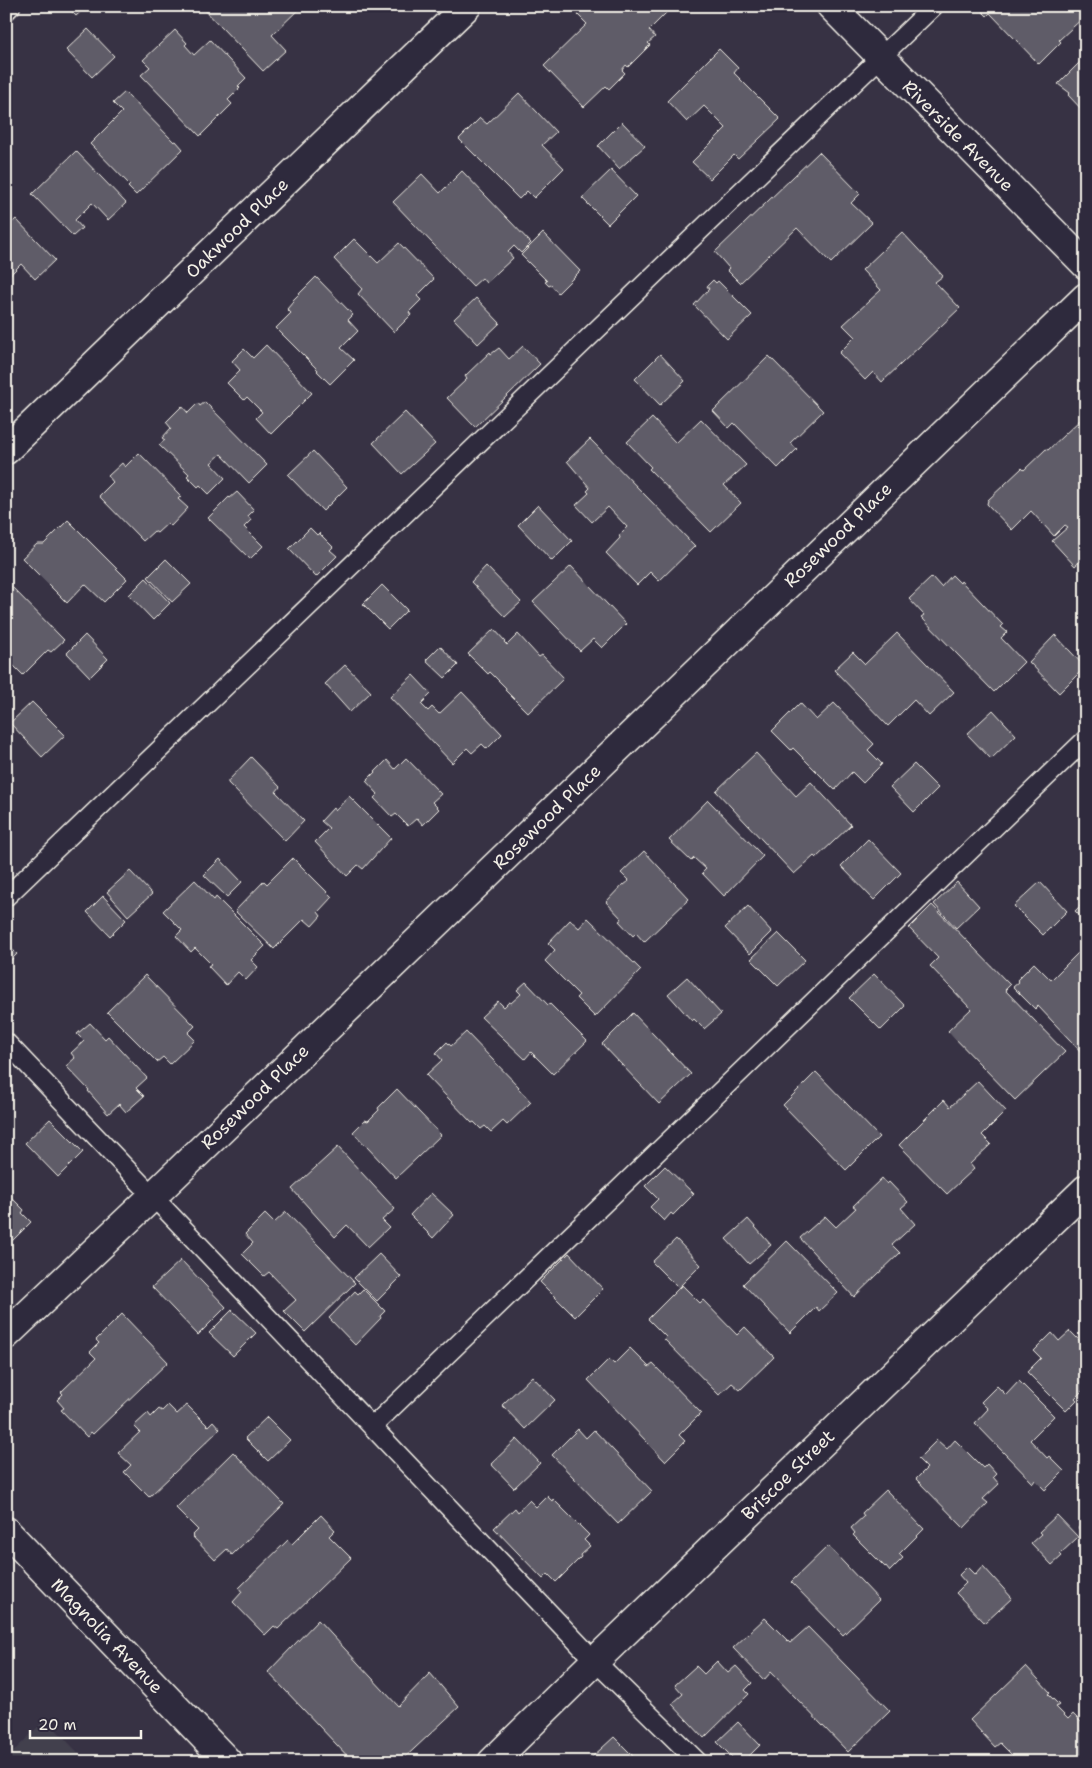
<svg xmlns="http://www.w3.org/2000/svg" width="1092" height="1768" viewBox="0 0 1092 1768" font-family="'Shantell Sans',sans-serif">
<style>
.built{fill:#433f4e}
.building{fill:#5f5c67;stroke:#f4f1e8}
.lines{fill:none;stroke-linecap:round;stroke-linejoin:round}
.service-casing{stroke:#f4f1e8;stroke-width:21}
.minor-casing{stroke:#f4f1e8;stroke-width:31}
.primary-casing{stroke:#f4f1e8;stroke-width:31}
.service{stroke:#2f2a3d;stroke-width:18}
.minor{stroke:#2f2a3d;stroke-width:28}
.primary{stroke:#2f2a3d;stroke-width:28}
.labels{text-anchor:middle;stroke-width:4.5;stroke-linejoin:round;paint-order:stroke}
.street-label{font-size:18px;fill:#f4f1e8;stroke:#2f2a3d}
</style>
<rect width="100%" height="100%" fill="#373244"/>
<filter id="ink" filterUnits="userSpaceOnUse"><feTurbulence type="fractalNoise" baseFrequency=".02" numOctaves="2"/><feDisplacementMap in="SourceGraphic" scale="10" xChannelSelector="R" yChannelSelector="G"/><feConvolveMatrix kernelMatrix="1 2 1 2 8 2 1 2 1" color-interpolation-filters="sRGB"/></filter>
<g filter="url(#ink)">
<polygon class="built" points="46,1719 87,1762 6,1762 6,1759"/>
<g class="building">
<polygon points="66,6 87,6 76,16"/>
<polygon points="201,6 302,6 272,35 286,50 263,71"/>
<polygon points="583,6 673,6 649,30 655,37 648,43 650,45 628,67 626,65 622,70 625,73 609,89 606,86 584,107 544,66 587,24 576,13"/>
<polygon points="977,6 1084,6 1086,15 1059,40 1061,42 1039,64 990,13 987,16"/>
<polygon points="88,29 114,56 92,77 66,50"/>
<polygon points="175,30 187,43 185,45 194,55 210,40 246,78 238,86 240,88 228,100 232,104 200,136 141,75 150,67 143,60"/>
<polygon points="719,49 738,68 734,73 780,119 738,159 734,155 710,179 692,162 726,128 704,106 687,122 667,101"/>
<polygon points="1086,56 1086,114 1068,95 1070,93 1058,84"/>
<polygon points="125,92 174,142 176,141 183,149 136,195 128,187 130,185 90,144 122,112 113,103"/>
<polygon points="519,93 556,132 542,145 564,168 534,198 527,191 519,199 459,139 480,118 487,124"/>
<polygon points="622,122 645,146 619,169 598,146"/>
<polygon points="76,151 126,203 108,220 92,203 75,220 82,228 73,236 32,194"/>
<polygon points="819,152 860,194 851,203 872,223 831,263 797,228 740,283 727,270 729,268 715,252"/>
<polygon points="611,170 636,196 608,224 582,198"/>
<polygon points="462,171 531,243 521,253 514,246 508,252 513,258 486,283 482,278 473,286 393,202 422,174 440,193"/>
<polygon points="16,219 55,260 35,279 21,264 6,279 6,228"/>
<polygon points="902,232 943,276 935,282 960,308 882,382 873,372 865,380 839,353 855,337 843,325 881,290 862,270"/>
<polygon points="543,233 580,271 558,293 551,285 549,286 545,282 547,281 521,255"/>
<polygon points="354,239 378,263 399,243 434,279 417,296 421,300 409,312 411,315 394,332 358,294 362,289 334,259"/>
<polygon points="316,277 353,315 348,320 358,331 341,348 354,360 330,384 317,371 318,370 276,328 291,313 287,309 293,302 292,301"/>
<polygon points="713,280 716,283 718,281 752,315 727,339 694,305 709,289 707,286"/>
<polygon points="476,298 500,323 478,344 454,319"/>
<polygon points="266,345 312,393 271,434 256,418 262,412 247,397 244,400 227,383 240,370 232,361 244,349 253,358"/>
<polygon points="523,346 540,364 475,427 447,398 467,379 465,376 490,352 491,354 499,348 509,359"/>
<polygon points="660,354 685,381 660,405 635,379"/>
<polygon points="769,356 823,411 790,443 797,449 778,468 734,423 729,428 713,411"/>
<polygon points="205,402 267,465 249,483 221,454 211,463 225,478 209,494 200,485 198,487 187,476 189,474 159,445 165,440 162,438 171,428 166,422 182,406 188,413 198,403 200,406"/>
<polygon points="405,412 435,444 402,474 373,443"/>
<polygon points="652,418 676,443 701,419 746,465 724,485 741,503 711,532 649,469 651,467 627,442"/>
<polygon points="1080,420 1086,426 1086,556 1075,566 1052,541 1068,527 1065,525 1054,536 1031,511 1012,530 987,504 988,500 1022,468 1024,470 1046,449 1048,450"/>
<polygon points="590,439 695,546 659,581 650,572 637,585 606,553 620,538 619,535 627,527 608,507 592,522 576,505 589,493 587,491 590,488 567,461"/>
<polygon points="313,451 347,487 323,511 288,475"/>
<polygon points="139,453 181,496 178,499 188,508 171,526 168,523 157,533 154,531 143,541 99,496 113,482 108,476 122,463 125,467"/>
<polygon points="237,492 254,510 248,516 251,520 244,527 263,546 250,559 208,518 229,497 230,498"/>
<polygon points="538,505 572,541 552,561 518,525"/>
<polygon points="68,520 127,579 104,602 85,584 67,603 22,558 37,544 44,544"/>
<polygon points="310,528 317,535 319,533 333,547 330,550 337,556 316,577 289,549"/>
<polygon points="166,559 191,584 172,602 148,577"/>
<polygon points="486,566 521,602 505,617 471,582"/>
<polygon points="571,566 626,624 602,648 593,639 580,651 533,602"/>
<polygon points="952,575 960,583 961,581 1003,625 1001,627 1007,632 1001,638 1024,662 994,692 921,617 924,615 909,599 932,577 941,587"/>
<polygon points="146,578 170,603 153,620 129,595"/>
<polygon points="10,585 64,640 51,652 48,650 23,675 6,658 6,589"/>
<polygon points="382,585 407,610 388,629 363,604"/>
<polygon points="494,629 505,641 504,642 507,645 518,634 539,657 542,655 564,678 528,713 505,690 506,688 490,672 488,674 468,654"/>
<polygon points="897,633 954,692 929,716 914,700 888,726 834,670 853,652 865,664"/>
<polygon points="85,635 108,659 90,677 67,653"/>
<polygon points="1055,635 1085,667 1059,693 1029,662"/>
<polygon points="440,646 458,665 445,678 426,660"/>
<polygon points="345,665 371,692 350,712 325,684"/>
<polygon points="413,675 431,694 421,704 428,711 432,707 439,714 462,692 502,734 487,749 482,744 472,753 467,748 452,763 390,697"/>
<polygon points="32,702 65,735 42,757 10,723"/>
<polygon points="800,703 816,720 834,703 874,744 868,750 882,764 863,783 852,772 835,790 793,748 791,750 772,731"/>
<polygon points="993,710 1016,735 991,759 967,734"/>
<polygon points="756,753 796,796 811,782 851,825 816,858 814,856 794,874 716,791"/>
<polygon points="251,757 280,787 276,792 304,821 285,841 228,783 228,781"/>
<polygon points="406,758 441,794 432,802 439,809 423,825 417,818 408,826 396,814 392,817 374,798 378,794 366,781 387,760 395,769"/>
<polygon points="914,764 938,788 914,812 890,787"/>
<polygon points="349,796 391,838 363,869 358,865 347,876 315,842 329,828 321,821 333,808 335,811"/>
<polygon points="708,800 763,856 724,896 702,873 706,869 694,858 691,861 669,840"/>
<polygon points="868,839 901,873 874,900 841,866"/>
<polygon points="644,851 689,899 644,942 636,933 633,936 619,921 622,919 606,902 623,884 624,885 629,881 621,873"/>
<polygon points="293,858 332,897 318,912 321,916 312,926 304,919 274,949 235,911 264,881 267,884"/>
<polygon points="220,859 242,882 227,897 204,875"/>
<polygon points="130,871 152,894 128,916 107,892"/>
<polygon points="195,880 214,900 216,897 265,946 251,960 258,967 246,980 238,972 226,985 208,966 211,964 195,948 191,952 176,936 182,930 163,911"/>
<polygon points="957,882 979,906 956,928 934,904"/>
<polygon points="1040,882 1067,911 1043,935 1014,906"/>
<polygon points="103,896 126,920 110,936 87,912"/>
<polygon points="1086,900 1086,922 1075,911"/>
<polygon points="932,905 1010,985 1005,990 1065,1052 1015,1100 948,1031 971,1009 930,966 938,958 909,928"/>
<polygon points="748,906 772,932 750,954 725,928"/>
<polygon points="588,918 641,970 595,1017 576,998 579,995 545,961 555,950 548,943 570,920 579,928"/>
<polygon points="778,933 805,960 778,986 751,959"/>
<polygon points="6,943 17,954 6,965"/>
<polygon points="1078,953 1086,961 1085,1056 1038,1006 1035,1009 1013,987 1019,982 1017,980 1034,963 1051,980"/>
<polygon points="874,974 905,1006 881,1030 849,998"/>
<polygon points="145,975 195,1026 188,1033 195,1040 170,1064 163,1057 157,1062 107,1012"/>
<polygon points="687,977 721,1014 704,1029 694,1019 692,1021 668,994"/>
<polygon points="526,982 548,1005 549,1003 587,1041 553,1074 531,1052 525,1059 481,1017 498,1001 504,1007 509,1002 511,1003 521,994 517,990"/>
<polygon points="633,1013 691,1074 659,1104 602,1044"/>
<polygon points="90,1023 105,1039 108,1036 147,1078 136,1088 144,1096 126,1112 119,1104 108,1114 88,1091 89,1090 66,1066 75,1058 71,1053 84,1041 77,1034"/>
<polygon points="466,1032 519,1087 518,1088 531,1102 507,1125 503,1121 491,1132 485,1126 481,1129 474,1122 472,1123 426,1075 442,1060 436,1053 447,1042 451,1046"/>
<polygon points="816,1072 879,1137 846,1170 783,1105"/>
<polygon points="978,1081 1006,1111 982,1135 991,1144 970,1164 974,1169 947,1194 899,1145 944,1100 950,1107"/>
<polygon points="397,1089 441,1135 396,1178 353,1132 365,1120 368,1121 379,1110 378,1108"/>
<polygon points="50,1119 83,1152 58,1177 25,1143"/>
<polygon points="338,1147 395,1209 382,1220 389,1227 368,1247 347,1225 335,1237 292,1189"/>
<polygon points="665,1166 694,1194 673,1215 671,1213 664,1221 650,1207 658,1199 645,1186"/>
<polygon points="882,1178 887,1184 889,1182 908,1202 901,1208 915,1224 892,1245 900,1253 854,1297 800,1238 825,1216 836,1227 856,1208 853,1206"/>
<polygon points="6,1192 24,1210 22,1213 31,1222 12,1241 10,1240 6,1243"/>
<polygon points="431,1193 454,1215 433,1238 410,1215"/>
<polygon points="286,1212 355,1283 305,1332 284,1311 296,1300 269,1272 264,1276 242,1254 253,1243 245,1234 265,1214 274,1223"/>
<polygon points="748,1219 771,1245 749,1264 726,1239"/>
<polygon points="676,1239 701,1265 678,1288 652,1262"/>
<polygon points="787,1241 838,1293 819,1311 816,1307 790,1333 743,1284"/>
<polygon points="569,1253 603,1289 575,1317 540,1282"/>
<polygon points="379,1254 401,1277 377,1301 354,1278"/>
<polygon points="181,1260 226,1307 198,1335 152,1287"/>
<polygon points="682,1285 700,1303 703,1300 737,1335 745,1327 774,1357 740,1390 732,1383 719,1395 664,1339 666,1337 648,1319"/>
<polygon points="363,1289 385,1311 380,1316 381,1318 355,1345 329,1318 355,1291 358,1294"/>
<polygon points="232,1310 256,1333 233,1356 209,1333"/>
<polygon points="122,1314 168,1362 93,1434 91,1432 87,1437 61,1410 64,1408 57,1400 63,1394 61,1392 96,1358 90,1352 99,1343 96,1340"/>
<polygon points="1070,1331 1086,1347 1086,1387 1075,1398 1077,1400 1066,1411 1027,1372 1041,1358 1034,1351 1052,1333 1059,1341"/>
<polygon points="630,1348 649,1367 653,1364 701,1413 679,1435 685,1441 665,1461 588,1380 609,1359 614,1364"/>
<polygon points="532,1376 555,1400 525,1429 502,1405"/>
<polygon points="1019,1381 1054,1416 1030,1440 1047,1458 1049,1456 1064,1471 1045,1490 1035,1480 1033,1483 975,1423 988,1409 981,1402 997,1386 1006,1395"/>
<polygon points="168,1405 177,1414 187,1405 208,1426 213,1421 220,1429 149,1497 124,1472 131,1465 118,1453 140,1432 134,1426 148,1413 151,1417 159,1409 162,1411"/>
<polygon points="267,1417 290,1440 268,1461 245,1438"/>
<polygon points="578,1429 586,1438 594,1430 652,1491 618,1524 552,1455"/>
<polygon points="517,1439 540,1463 514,1488 491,1464"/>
<polygon points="937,1440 947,1449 955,1440 983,1468 987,1464 996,1474 993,1477 999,1484 983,1499 988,1503 964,1528 916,1479 927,1468 918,1459"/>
<polygon points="233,1452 284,1504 232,1555 227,1549 215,1560 192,1536 198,1530 176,1508"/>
<polygon points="886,1490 924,1529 899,1554 903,1558 890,1571 886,1566 885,1567 853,1535 855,1533 851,1528 864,1516 862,1513"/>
<polygon points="547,1496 552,1501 553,1499 589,1535 584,1540 590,1546 580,1555 581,1557 556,1582 548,1574 543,1579 494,1528 515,1508 518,1512 529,1500 536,1507"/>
<polygon points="321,1515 335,1530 329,1536 351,1558 278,1629 274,1626 265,1635 233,1602 242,1592 239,1588 288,1540 292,1544"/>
<polygon points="1057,1515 1078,1537 1060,1554 1062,1556 1052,1565 1031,1543 1041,1534 1039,1532"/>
<polygon points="1086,1520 1086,1536 1078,1528"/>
<polygon points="828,1546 879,1600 843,1635 791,1582"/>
<polygon points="983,1566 1012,1598 985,1623 956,1593 966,1583 959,1575 967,1567 975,1575"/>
<polygon points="765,1618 790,1643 808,1627 890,1711 848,1752 771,1672 764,1680 733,1648"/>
<polygon points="318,1620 398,1706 430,1673 459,1707 400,1762 353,1762 268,1672"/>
<polygon points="717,1661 728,1673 736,1666 752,1683 745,1690 749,1694 704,1738 672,1704 683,1694 675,1685 696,1666 704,1674"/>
<polygon points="1026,1666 1050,1692 1048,1694 1059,1705 1056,1707 1068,1719 1073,1714 1086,1727 1086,1762 1019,1762 1000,1743 995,1747 970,1720"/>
<polygon points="738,1722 760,1745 743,1762 737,1762 717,1742"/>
<polygon points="614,1737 639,1762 586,1762 601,1749"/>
</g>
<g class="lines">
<defs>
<g id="service">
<polyline points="6,11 11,6"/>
<polyline points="6,897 934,6"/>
<polyline points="6,1042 595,1661 698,1762"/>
<polyline points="373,1426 1086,739"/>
</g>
<g id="minor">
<polyline points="831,6 1086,265"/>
<polyline points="6,450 467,6"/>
<polyline points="6,1335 153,1196 1086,297"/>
<polyline points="492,1762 595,1661 1086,1189"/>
</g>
<polyline id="primary" points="6,1531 228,1762"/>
</defs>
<use href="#service" class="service-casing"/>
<use href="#minor" class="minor-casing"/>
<use href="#primary" class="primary-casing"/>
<use href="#service" class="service"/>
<use href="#minor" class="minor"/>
<use href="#primary" class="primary"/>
</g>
</g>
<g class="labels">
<g class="street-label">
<text transform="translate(958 136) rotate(45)" y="6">Riverside Avenue</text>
<text transform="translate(237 228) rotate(-44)" y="6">Oakwood Place</text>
<text transform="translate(838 535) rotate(-44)" y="6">Rosewood Place</text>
<text transform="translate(547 817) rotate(-44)" y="6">Rosewood Place</text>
<text transform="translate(255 1097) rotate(-44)" y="6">Rosewood Place</text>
<text transform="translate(788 1475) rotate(-44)" y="6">Briscoe Street</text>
<text transform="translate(107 1636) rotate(46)" y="6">Magnolia Avenue</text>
</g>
</g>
<rect width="1092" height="1768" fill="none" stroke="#2f2a3d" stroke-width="25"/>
<rect x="12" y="12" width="1067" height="1743" fill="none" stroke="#f4f1e8" stroke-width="2" filter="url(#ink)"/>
<path d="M30 1730v8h111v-8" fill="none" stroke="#f4f1e8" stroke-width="2.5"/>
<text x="38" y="1730" font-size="15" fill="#f4f1e8" stroke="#2f2a3d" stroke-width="4" paint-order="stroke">20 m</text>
</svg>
